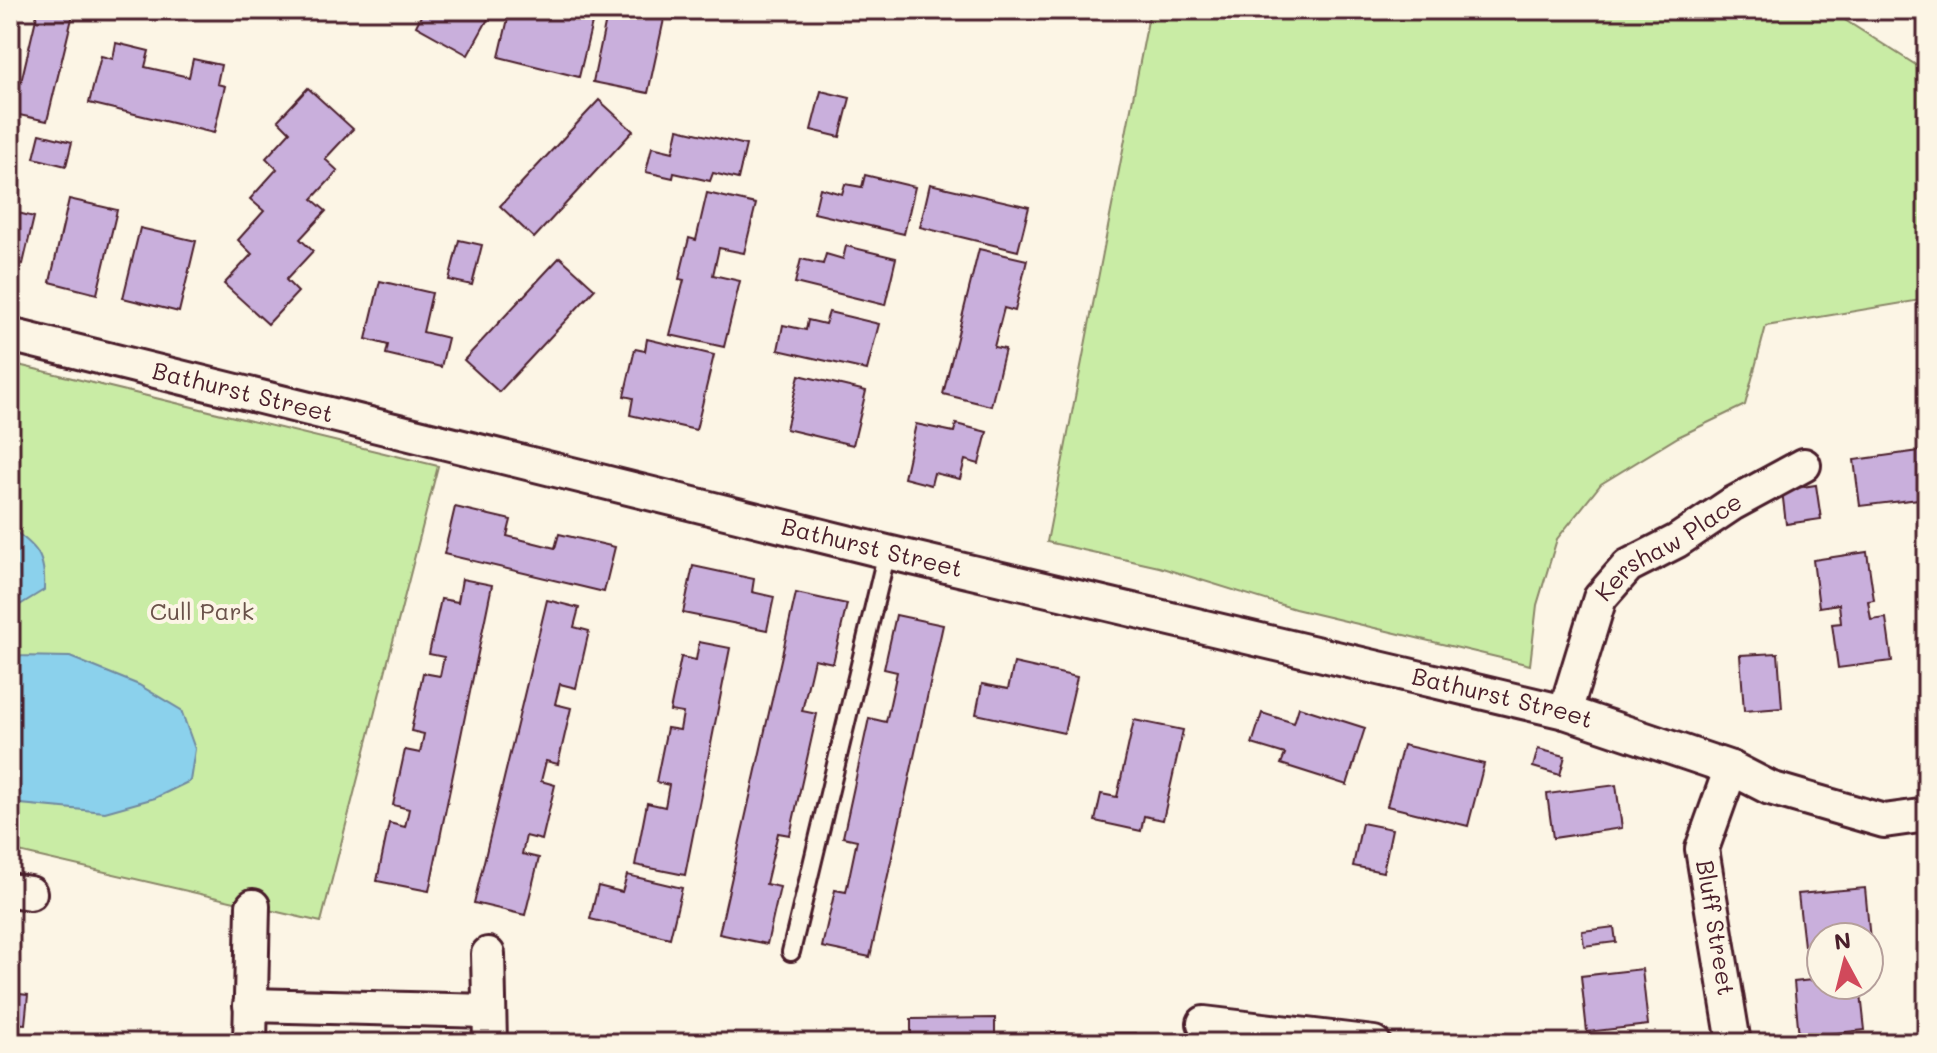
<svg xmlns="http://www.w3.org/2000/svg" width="1937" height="1053" viewBox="0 0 1937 1053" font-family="Mali,sans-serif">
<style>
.green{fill:#c9eca5;stroke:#8a8668;stroke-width:2}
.water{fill:#8bd1ec;stroke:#718a9f;stroke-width:2}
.building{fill:#c9afdc;stroke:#4a1f2b;stroke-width:2}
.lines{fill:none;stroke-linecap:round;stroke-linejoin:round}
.lane-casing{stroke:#4a1f2b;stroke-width:22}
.street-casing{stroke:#4a1f2b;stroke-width:38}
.lane{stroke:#fcf5e5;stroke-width:16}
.street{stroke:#fcf5e5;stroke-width:32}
.labels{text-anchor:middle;stroke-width:8;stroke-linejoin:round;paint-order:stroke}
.street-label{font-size:24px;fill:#4a1f2b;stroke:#fcf5e5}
.park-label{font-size:24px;fill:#6a524a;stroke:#fcf5e5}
</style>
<rect width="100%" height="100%" fill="#fcf5e5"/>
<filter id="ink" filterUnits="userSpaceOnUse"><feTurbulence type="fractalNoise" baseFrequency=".0125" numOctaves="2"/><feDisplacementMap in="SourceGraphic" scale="16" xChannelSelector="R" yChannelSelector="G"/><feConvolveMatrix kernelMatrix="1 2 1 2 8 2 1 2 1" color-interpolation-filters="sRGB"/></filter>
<g filter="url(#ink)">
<g class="green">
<polygon points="1150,10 1829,10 1927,72 1927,299 1766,326 1745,405 1678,437 1601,484 1557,539 1537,605 1530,665 1295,609 1159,567 1047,542"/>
<polygon points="10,363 438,466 321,922 10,850"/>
</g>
<g class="water">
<path d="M10 528C37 546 46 556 44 590L10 611Z"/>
<polygon points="10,651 15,656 70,657 139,685 181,710 195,749 190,781 155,798 105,812 10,803"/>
</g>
<g class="building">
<polygon points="38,10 74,10 47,121 10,113 10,80 21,82"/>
<polygon points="410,10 493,10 468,55 416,26 421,16"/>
<polygon points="510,10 556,10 593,19 579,77 499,57"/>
<polygon points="608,10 666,10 648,93 593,82"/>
<polygon points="116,43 149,51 145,67 189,77 193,59 221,65 217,84 225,86 214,133 89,103 101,56 113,59"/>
<polygon points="308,88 353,129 325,159 338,171 312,199 326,211 300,239 313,251 286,280 298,292 268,324 224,284 252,254 238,240 264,211 250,199 277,169 266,158 290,132 278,120"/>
<polygon points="821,91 850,98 840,137 811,130"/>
<polygon points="599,100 633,131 534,238 500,206"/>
<polygon points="678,129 746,145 738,179 713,173 710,181 674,173 673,178 646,172 652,147 673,152"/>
<polygon points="40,134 72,142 66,166 34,158"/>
<polygon points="865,175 915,187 904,234 814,213 820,188 842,194 845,184 862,187"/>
<polygon points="930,184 1029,207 1018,251 920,227"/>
<polygon points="707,193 756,204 744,253 719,248 713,275 740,281 724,347 670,335 684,280 679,279 689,238 696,240"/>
<polygon points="69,199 117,210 97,294 50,282"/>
<polygon points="10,211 34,217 23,264 10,261"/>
<polygon points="140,228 196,241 179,312 123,298"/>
<polygon points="459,240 482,245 472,285 449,280"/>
<polygon points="846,246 896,258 885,305 795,283 801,259 823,264 826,254 843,259"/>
<polygon points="979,249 1027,260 1015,311 1004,308 994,347 1005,349 991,406 943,394"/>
<polygon points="560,257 595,289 499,392 464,360"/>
<polygon points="380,281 432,293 423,332 448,338 441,367 386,354 388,345 366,339"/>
<polygon points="829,312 879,324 867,370 778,350 783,325 806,330 808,320 825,324"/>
<polygon points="647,339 714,355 696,430 630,415 633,398 624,396 635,349 645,351"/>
<polygon points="799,375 866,391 853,445 786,429"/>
<polygon points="916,424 954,432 956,424 987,432 979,464 965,460 960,479 934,473 931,485 904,478"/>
<polygon points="1927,450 1927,498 1860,506 1854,460"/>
<polygon points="1816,485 1821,519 1786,524 1782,490"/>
<polygon points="455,507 511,520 507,536 555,548 559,534 615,547 604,592 444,554"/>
<polygon points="1867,552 1874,600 1868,601 1871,620 1886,618 1892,661 1838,668 1832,624 1841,623 1839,604 1819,607 1813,560"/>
<polygon points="693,566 754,579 752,592 774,597 767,630 683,613"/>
<polygon points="462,579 492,585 429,891 377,881 389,823 405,827 409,809 393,805 405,750 420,753 424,734 411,731 423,673 440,676 444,657 429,654 441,599 458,602"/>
<polygon points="796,593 847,604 833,663 814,659 802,711 817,714 790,835 778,833 766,884 780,887 767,944 719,934"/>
<polygon points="547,600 579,608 574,627 589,631 576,688 560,684 555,704 571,708 558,764 546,761 541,781 555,785 542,840 526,836 522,854 539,858 525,915 474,903"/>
<polygon points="896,615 943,625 870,957 822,947 835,890 846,892 857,840 843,837 869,718 886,722 897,672 884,669"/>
<polygon points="699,642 730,648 685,875 635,865 647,803 665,807 669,785 656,782 667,728 680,730 683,713 670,711 681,657 696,660"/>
<polygon points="1778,653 1782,708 1744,711 1740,655"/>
<polygon points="1014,663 1077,677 1064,733 976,714 982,684 1008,689"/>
<polygon points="1299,707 1365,728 1347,785 1281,764 1285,754 1252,744 1262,713 1294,723"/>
<polygon points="1134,720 1183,730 1163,820 1144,816 1141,831 1095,821 1101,794 1117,797"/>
<polygon points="1403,745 1484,764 1468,826 1387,806"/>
<polygon points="1538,749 1565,756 1560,775 1533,767"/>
<polygon points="1616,785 1622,828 1553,838 1547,794"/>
<polygon points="1362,823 1392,829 1383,872 1353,866"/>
<polygon points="627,875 682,888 670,938 590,919 598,886 622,892"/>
<polygon points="1865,888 1870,940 1869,937 1821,937 1821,944 1804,946 1798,894"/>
<polygon points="1614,927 1616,942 1584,946 1582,931"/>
<polygon points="1642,969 1648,1025 1587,1032 1581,976"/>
<polygon points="1821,979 1821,985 1860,985 1865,1030 1799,1037 1794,982"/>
<polygon points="10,993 28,995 25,1024 10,1023"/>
<polygon points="995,1018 995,1043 911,1043 911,1019"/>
<rect x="1052" y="1033" width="84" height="10"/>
</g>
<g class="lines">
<defs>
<polyline id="lane" points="791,952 887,552"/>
<g id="street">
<path id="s1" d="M10 335 887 552 1565 712 1731 768 1770 788 1884 821 1927 815"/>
<path id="s2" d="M1565 712 1600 598 1628 566 1677 541 1732 504 1804 465"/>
<path id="s3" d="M1731 768 1702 849 1734 1043"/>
<polyline points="10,890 30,893"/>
<polyline points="488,954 490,1043"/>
<polyline points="250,1005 489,1011"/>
<polyline points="1204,1023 1374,1043"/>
<polyline points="250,1043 253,906"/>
</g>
</defs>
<use href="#lane" class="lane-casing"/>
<use href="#street" class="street-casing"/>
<use href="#lane" class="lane"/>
<use href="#street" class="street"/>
</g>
</g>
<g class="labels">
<g class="street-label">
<text dy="8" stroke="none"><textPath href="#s1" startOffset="240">Bathurst Street</textPath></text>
<text dy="8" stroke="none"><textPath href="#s1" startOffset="888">Bathurst Street</textPath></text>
<text dy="8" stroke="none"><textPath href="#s2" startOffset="206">Kershaw Place</textPath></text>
<text dy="8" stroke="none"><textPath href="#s1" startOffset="1536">Bathurst Street</textPath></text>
<text dy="8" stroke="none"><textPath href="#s3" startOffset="166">Bluff Street</textPath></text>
</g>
<g class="park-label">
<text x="202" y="620">Cull Park</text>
</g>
</g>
<rect width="1937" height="1053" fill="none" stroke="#fcf5e5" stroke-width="40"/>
<rect x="20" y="20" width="1897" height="1013" fill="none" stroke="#4a1f2b" stroke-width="3" filter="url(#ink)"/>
<g transform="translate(1845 961) rotate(353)"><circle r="38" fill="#fcf5e5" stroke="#b59f9b" stroke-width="2"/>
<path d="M0-6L14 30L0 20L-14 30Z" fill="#d1495b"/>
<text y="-12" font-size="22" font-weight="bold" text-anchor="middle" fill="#4a1f2b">N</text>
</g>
</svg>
